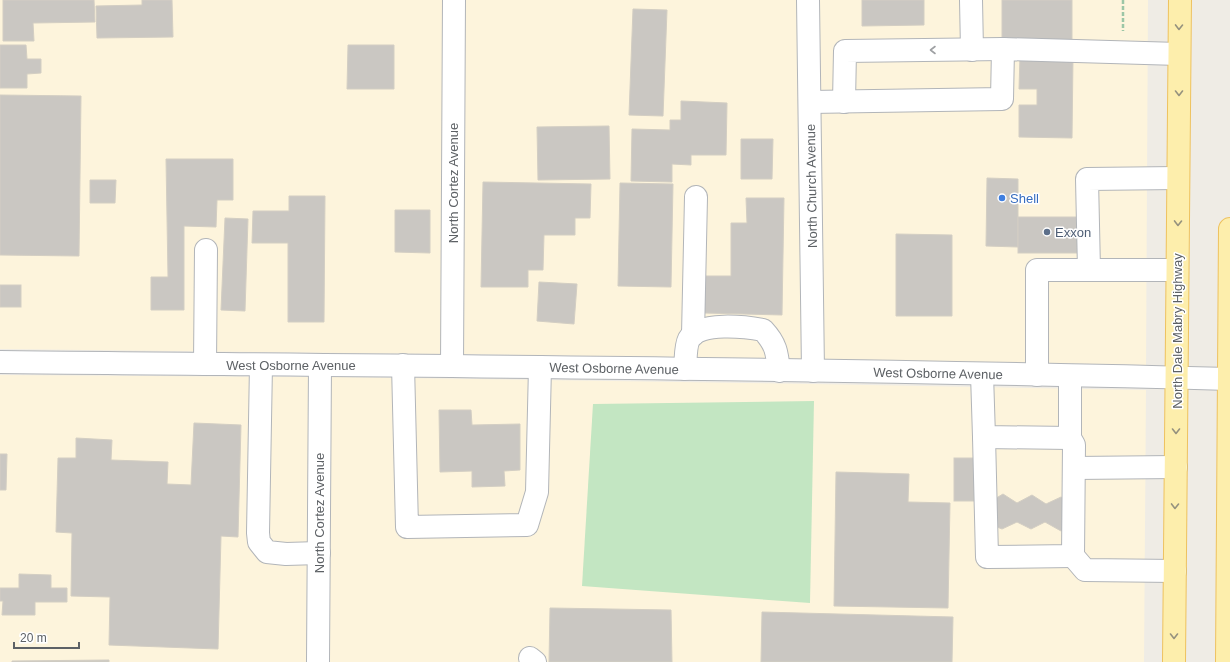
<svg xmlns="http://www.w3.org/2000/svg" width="1230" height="662" viewBox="0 0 1230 662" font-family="Arial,sans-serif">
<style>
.commercial{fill:#fdf4dc}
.green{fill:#c3e6c2}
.building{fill:#cac7c2;stroke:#d3cec3}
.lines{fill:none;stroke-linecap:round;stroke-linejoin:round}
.minor-casing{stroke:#b2b5b9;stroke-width:24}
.major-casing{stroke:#eec25f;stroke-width:24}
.path{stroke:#9cc6a6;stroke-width:2.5;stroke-dasharray:4 2;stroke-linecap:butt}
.minor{stroke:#fff;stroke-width:22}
.major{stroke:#fdeeac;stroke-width:22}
.oneway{stroke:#95927e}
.oneway2{stroke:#9ea0a3}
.shop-dot{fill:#3f7fe0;stroke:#fff;stroke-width:1.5}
.service-dot{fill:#5c6f8a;stroke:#fff;stroke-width:1.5}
.labels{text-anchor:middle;stroke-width:3;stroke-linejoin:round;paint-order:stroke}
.street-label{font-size:13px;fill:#5d6165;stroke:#fff}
.shop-label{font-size:13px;fill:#366cbe;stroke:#fff;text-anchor:start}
.service-label{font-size:13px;fill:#4e5e75;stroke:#fff;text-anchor:start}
</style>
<rect width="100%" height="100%" fill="#efece5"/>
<g class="commercial">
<polygon points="0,0 443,0 441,354 0,349"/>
<polygon points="465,0 797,0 802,359 463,354"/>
<polygon points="819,0 1148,0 1146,365 824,359"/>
<polygon points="0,375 309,377 306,662 0,662"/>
<polygon points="331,377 813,384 1146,390 1144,662 329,662"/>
</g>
<polygon class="green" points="814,401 810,603 582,586 593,404"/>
<g class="building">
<polygon points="3,0 94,0 95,22 33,23 34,41 3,41"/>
<polygon points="142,0 172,0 173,37 97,38 96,6 142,5"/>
<polygon points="862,0 924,0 924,25 862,26"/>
<rect x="1002" y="0" width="70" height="40"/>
<polygon points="633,9 667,10 663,116 629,115"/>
<polygon points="0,45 26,45 27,59 41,59 41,73 27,74 27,88 0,88"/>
<polygon points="348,45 394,45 394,89 347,89"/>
<polygon points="1020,56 1073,57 1072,138 1019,137 1019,105 1037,105 1037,89 1019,89"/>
<polygon points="0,95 81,96 79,256 0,255"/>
<polygon points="681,101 727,103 726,155 691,155 691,165 672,164 672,182 631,181 632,129 670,130 670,120 681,120"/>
<polygon points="609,126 610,179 538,180 537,127"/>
<polygon points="741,139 773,139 772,179 741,179"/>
<polygon points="166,159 233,159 233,200 217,200 216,227 184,226 184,310 151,310 151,277 168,277"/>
<polygon points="987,178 1018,179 1018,247 986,246"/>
<polygon points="90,180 116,180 115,203 90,203"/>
<polygon points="483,182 591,184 590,218 575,218 575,235 544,235 543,270 528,270 528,287 481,287"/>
<polygon points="620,183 673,184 671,287 618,286"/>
<polygon points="289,196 325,196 324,322 288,322 288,243 252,243 253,211 289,211"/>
<polygon points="746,198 784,198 782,315 704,313 705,276 731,276 731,223 747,223"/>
<polygon points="395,210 430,210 430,253 395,252"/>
<rect x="1018" y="217" width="59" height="36"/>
<polygon points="225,218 248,219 245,311 221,310"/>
<polygon points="896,234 952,235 952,316 896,316"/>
<polygon points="539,282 577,284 574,324 537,321"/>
<rect x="0" y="285" width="21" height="22"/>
<polygon points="439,410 471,410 472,425 520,424 520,470 504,471 505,486 472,487 472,471 440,472"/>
<polygon points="194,423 241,425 238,537 221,536 218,649 109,645 110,597 71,596 72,533 56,532 58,458 76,458 76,438 112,440 111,460 168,462 167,484 191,485"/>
<polygon points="0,454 7,454 6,490 0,490"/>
<rect x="954" y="458" width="20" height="43"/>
<polygon points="836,472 909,474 908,502 950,503 948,608 834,606"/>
<polygon points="1003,494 1017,503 1032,495 1046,504 1061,497 1077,505 1077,522 1061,531 1045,522 1031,529 1017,522 1002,529 987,523 988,503"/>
<polygon points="19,574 51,575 51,588 67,588 67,602 35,602 35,615 2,615 3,601 0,601 0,588 19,588"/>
<polygon points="550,608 671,610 672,662 549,662"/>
<polygon points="762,612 953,617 952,662 761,662"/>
<polygon points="109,660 109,662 12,662 12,661"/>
</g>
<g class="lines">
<defs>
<g id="minor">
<polyline points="808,0 813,371"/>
<polyline points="971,0 972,50"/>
<polyline points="810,102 1002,99 1003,49 1179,54"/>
<polyline points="844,102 845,51 1003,49"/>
<polyline points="1089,270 1087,179 1178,178"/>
<polyline points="693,335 696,197"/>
<path d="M0 362C410 366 819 368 1229 379"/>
<polyline points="205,364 206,250"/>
<polyline points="261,365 258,533 259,542 267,552 286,554 319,553"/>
<polyline points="403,365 407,527 527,525 537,492 540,367"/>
<polyline points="452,366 454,0"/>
<path d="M685 369C686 360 685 347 689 339 699 321 747 327 763 330 776 344 777 352 779 371"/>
<polyline points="982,374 984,437 1070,438"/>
<polyline points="1037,375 1037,270 1177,270"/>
<polyline points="984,437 987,557 1073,556 1074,445 1070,438 1070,376"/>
<polyline points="1074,468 1176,467"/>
<polyline points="1073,556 1085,570 1175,571"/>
<polyline points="530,658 535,662"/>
<polyline points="318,662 320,365"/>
</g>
<g id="major">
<polyline points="1174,662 1180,0"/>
<polyline points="1227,662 1230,229"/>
</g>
</defs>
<use href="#minor" class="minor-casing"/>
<use href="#major" class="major-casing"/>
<polyline class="path" points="1123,0 1123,31"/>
<use href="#minor" class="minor"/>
<use href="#major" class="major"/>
</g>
<defs><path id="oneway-chevron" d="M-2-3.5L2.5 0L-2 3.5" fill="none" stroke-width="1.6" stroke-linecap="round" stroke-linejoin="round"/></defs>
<g class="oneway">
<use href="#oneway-chevron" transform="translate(1179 27) rotate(91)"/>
<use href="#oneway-chevron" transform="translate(1179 93) rotate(90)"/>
<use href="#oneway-chevron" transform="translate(1178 223) rotate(91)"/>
<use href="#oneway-chevron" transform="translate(1176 431) rotate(90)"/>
<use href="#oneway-chevron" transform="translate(1175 506) rotate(91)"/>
<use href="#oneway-chevron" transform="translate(1174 636) rotate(90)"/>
</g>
<use class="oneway2" href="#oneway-chevron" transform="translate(933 50) rotate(180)"/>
<circle class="shop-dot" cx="1002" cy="198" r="4"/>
<circle class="service-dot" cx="1047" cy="232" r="4"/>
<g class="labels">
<g class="street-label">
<text transform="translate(453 183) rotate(-90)" y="5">North Cortez Avenue</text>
<text transform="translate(811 186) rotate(-91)" y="5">North Church Avenue</text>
<text transform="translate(1177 331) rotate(-90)" y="5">North Dale Mabry Highway</text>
<text x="291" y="370">West Osborne Avenue</text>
<text transform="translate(614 368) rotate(1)" y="5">West Osborne Avenue</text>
<text transform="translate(938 373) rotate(1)" y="5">West Osborne Avenue</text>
<text transform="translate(319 513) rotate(-90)" y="5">North Cortez Avenue</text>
</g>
<g class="shop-label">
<text x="1010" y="203">Shell</text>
</g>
<g class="service-label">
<text x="1055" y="237">Exxon</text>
</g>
</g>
<path d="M14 642v6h65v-6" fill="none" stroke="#5d6165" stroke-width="2"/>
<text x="20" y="642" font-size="12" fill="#5d6165" stroke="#ffffff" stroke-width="3" paint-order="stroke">20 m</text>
</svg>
